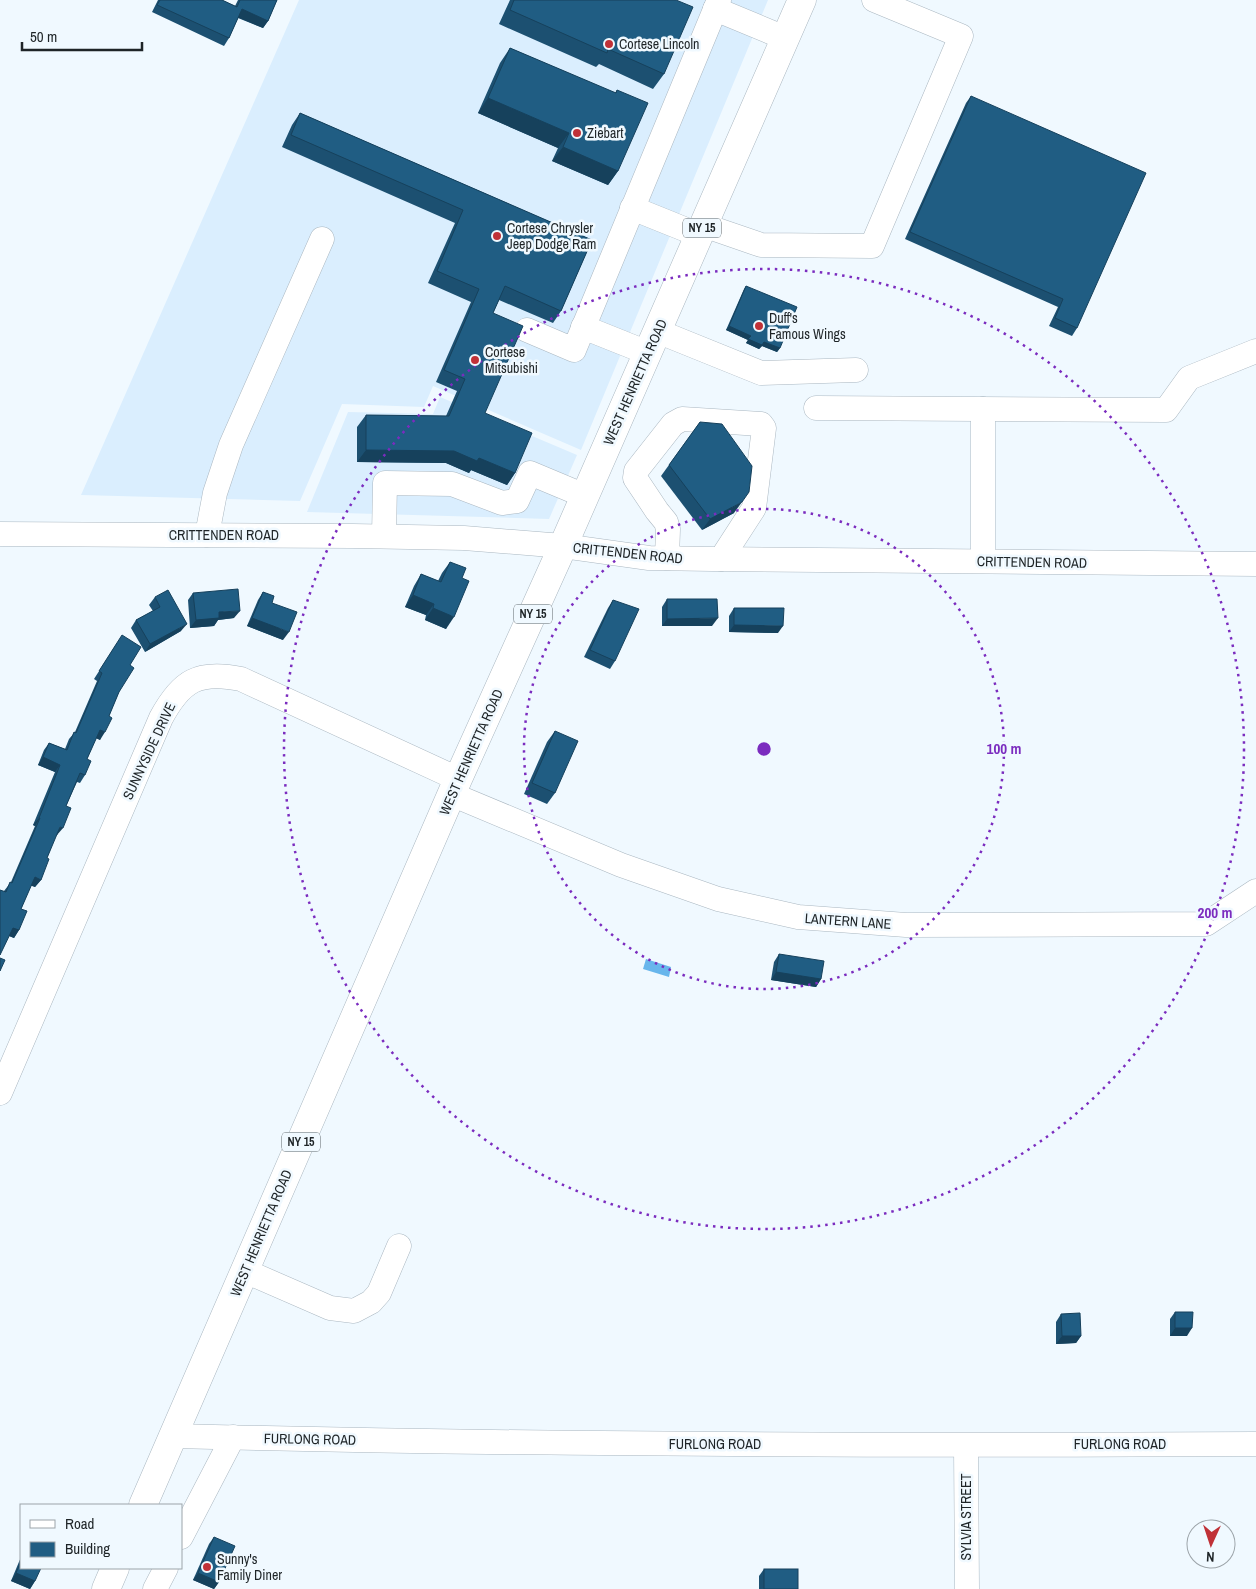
<svg xmlns="http://www.w3.org/2000/svg" width="1256" height="1589" viewBox="0 0 1256 1589" font-family="'Archivo Narrow',sans-serif">
<style>
.built{fill:#daeefe}
.water{fill:#68b6ec}
.lines{fill:none;stroke-linecap:round;stroke-linejoin:round}
.minor-casing{stroke:#aab7c1;stroke-width:25}
.major-casing{stroke:#aab7c1;stroke-width:29}
.minor{stroke:#fff;stroke-width:24}
.major{stroke:#fff;stroke-width:28}
.wall{fill:#1c5071}
.shaded-wall{fill:#16415c}
.building{fill:#205d83;stroke:#16415c}
.ring{fill:none;stroke:#7b2cbf;stroke-width:2.5;stroke-dasharray:2.5 5}
.poi-dot{fill:#c03137;stroke:#f0f9ff;stroke-width:2}
.labels{text-anchor:middle;stroke-width:5;stroke-linejoin:round;paint-order:stroke}
.shield{fill:#f0f9ff;stroke:#5d6468;stroke-width:1}
.shield-label{font-size:12px;font-weight:bold;fill:#1e2427}
.poi-label{font-size:14px;fill:#1e2427;stroke:#f0f9ff;text-anchor:start}
.street-label{font-size:14px;fill:#1e2427;stroke:#f0f9ff}
.centre{fill:#7b2cbf;stroke:#f0f9ff;stroke-width:2.5}
.ring-label{font-size:15px;text-anchor:middle;font-weight:bold;fill:#7b2cbf;stroke:#f0f9ff;stroke-width:5;stroke-linejoin:round;paint-order:stroke}
</style>
<rect width="100%" height="100%" fill="#f0f9ff"/>
<g class="built">
<polygon points="299,0 768,0 581,450 433,386 424,407 342,404 300,501 81,495"/>
<polygon points="440,397 577,455 549,519 307,512 348,412 433,414"/>
</g>
<polygon class="water" points="646,959 671,967 669,977 643,969"/>
<g class="lines">
<defs>
<g id="minor">
<polyline points="715,9 785,38"/>
<polyline points="632,208 699,235"/>
<polyline points="703,225 761,245 872,246 961,36 874,0"/>
<polyline points="583,327 648,353"/>
<polyline points="527,330 574,350 719,0"/>
<polyline points="657,331 761,373 856,370"/>
<polyline points="816,408 1166,410 1189,378 1256,351"/>
<polyline points="983,409 983,561"/>
<polyline points="0,534 353,536 464,538 563,546 649,558 712,559 1256,564"/>
<polyline points="207,535 215,493 231,445 322,239"/>
<polyline points="384,536 385,483 452,484 502,503 517,501 530,473 585,496"/>
<polyline points="667,558 668,529 666,522 657,511 635,478 636,471 673,424 682,419 761,424 764,428 754,508 721,559"/>
<polyline points="451,794 621,865 718,899 798,917 906,925 1206,924 1256,891"/>
<path d="M0 1093 161 718C181 681 198 670 241 679L458 779"/>
<polyline points="245,1271 330,1308 354,1311 371,1302 379,1293 399,1246"/>
<path d="M173 1436C534 1445 895 1446 1256 1444"/>
<polyline points="966,1446 967,1589"/>
<polyline points="181,1537 233,1437"/>
<polyline points="155,1589 166,1568"/>
</g>
<g id="major">
<polyline points="143,1505 458,779 563,546 802,0"/>
<polyline points="106,1589 115,1568"/>
</g>
</defs>
<use href="#minor" class="minor-casing"/>
<use href="#major" class="major-casing"/>
<use href="#minor" class="minor"/>
<use href="#major" class="major"/>
</g>
<g class="wall">
<polygon points="158,0 222,0 235,6 238,0 277,0 268,21 263,28 238,18 229,38 224,46 152,12"/>
<polygon points="510,0 676,0 664,74 653,89 599,64 596,67 499,24"/>
<polygon points="510,48 615,93 617,90 618,171 608,185 552,161 558,148 478,113 500,63"/>
<polygon points="971,96 1077,328 1072,336 1049,326 1058,307 905,239 966,103"/>
<polygon points="300,113 592,240 561,311 553,323 499,300 493,313 485,413 515,473 507,485 471,470 469,473 446,463 357,462 357,427 366,415 446,416 457,391 436,382 471,302 428,283 455,223 282,147 292,125"/>
<polygon points="746,286 780,348 777,352 762,346 759,349 746,343 748,340 726,330 744,289"/>
<polygon points="700,422 734,513 702,530 661,476"/>
<polygon points="450,562 462,578 446,629 425,620 426,615 405,607 414,586 421,574 438,581 442,573"/>
<polygon points="263,592 272,603 283,640 247,626 258,600"/>
<polygon points="193,593 234,618 218,620 214,626 190,628 188,600"/>
<polygon points="155,597 181,631 145,652 131,628 136,620 153,611 149,605"/>
<polygon points="667,599 712,626 662,626 662,607"/>
<polygon points="613,600 615,661 610,669 584,657 608,608"/>
<polygon points="734,608 778,633 729,632 729,616"/>
<polygon points="117,643 130,665 109,716 100,740 96,738 87,759 85,775 80,783 77,782 66,806 57,835 56,835 47,858 41,880 35,887 31,885 21,909 19,930 14,938 9,936 4,891 11,882 35,826 33,825 55,772 38,765 44,750 49,743 65,749 69,739 75,732 97,681 94,679"/>
<polygon points="555,731 555,793 547,804 524,794 547,742"/>
<polygon points="779,954 821,979 816,987 771,980 774,962"/>
<polygon points="1175,1312 1187,1336 1170,1336 1170,1319"/>
<polygon points="1061,1314 1081,1336 1076,1343 1056,1344 1056,1322"/>
<polygon points="214,1537 219,1582 214,1589 193,1580 209,1544"/>
<polygon points="21,1557 21,1568 35,1581 30,1589 11,1581"/>
<polygon points="764,1569 798,1589 759,1589 759,1576"/>
</g>
<g class="shaded-wall">
<polygon points="242,9 268,21 263,28 237,17"/>
<polygon points="488,98 569,133 558,148 478,113"/>
<polygon points="563,147 618,171 608,185 552,161"/>
<polygon points="729,326 764,342 780,348 777,352 762,346 759,349 746,343 748,340 726,330"/>
<polygon points="366,450 454,451 479,458 515,473 507,485 471,470 469,473 446,463 357,462"/>
<polygon points="742,502 734,513 702,530 710,519"/>
<polygon points="413,595 434,604 426,615 405,607"/>
<polygon points="433,608 454,617 446,629 425,620"/>
<polygon points="240,611 234,618 218,620 214,626 190,628 196,620 219,612"/>
<polygon points="252,618 289,632 283,640 247,626"/>
<polygon points="718,618 712,626 662,626 667,619"/>
<polygon points="187,624 181,631 145,652 150,644"/>
<polygon points="734,625 783,626 778,633 729,632"/>
<polygon points="100,730 105,732 100,740 94,737"/>
<polygon points="43,757 60,765 55,772 38,765"/>
<polygon points="39,818 40,818 35,826 33,825"/>
<polygon points="60,827 63,828 57,835 55,834"/>
<polygon points="35,877 41,880 35,887 29,885"/>
<polygon points="13,928 19,930 14,938 7,935"/>
<polygon points="776,972 821,979 816,987 771,980"/>
<polygon points="1175,1328 1192,1328 1187,1336 1170,1336"/>
<polygon points="1062,1336 1081,1336 1076,1343 1056,1344"/>
<polygon points="16,1573 35,1581 30,1589 11,1581"/>
<polygon points="198,1573 219,1582 214,1589 193,1580"/>
</g>
<g class="building">
<polygon points="160,0 222,0 237,7 240,0 277,0 268,21 242,9 229,38 157,5"/>
<polygon points="514,0 676,0 693,7 664,74 608,49 607,53 510,10"/>
<polygon points="510,48 616,93 617,90 648,103 618,171 563,147 569,133 488,98"/>
<polygon points="971,96 1146,173 1077,328 1055,318 1063,299 910,232"/>
<polygon points="300,113 592,240 561,311 505,286 493,313 523,326 485,413 532,433 515,473 479,458 477,461 454,451 366,450 366,415 449,416 465,379 444,370 479,289 437,271 463,210 291,135"/>
<polygon points="746,286 797,307 780,348 764,342 762,345 748,339 751,336 729,326"/>
<polygon points="700,422 722,424 752,466 749,492 742,502 710,519 669,465"/>
<polygon points="450,562 466,568 462,578 469,581 454,617 433,608 434,604 413,595 421,574 441,582"/>
<polygon points="238,589 240,611 219,612 219,618 196,620 193,593"/>
<polygon points="168,590 187,624 150,644 136,620 160,607 155,597"/>
<polygon points="263,592 274,596 272,603 297,612 289,632 252,618"/>
<polygon points="667,599 717,599 718,618 667,619"/>
<polygon points="613,600 639,609 615,661 590,650"/>
<polygon points="734,608 784,608 783,626 734,625"/>
<polygon points="122,635 141,647 130,665 134,668 119,692 109,716 112,718 105,732 100,730 87,759 91,761 85,775 80,773 66,806 71,808 63,828 60,827 47,858 49,859 41,880 35,877 21,909 27,911 19,930 13,928 0,955 0,890 6,892 10,882 12,883 40,818 39,818 60,765 43,757 49,743 67,750 74,732 76,733 102,673 99,671"/>
<polygon points="555,731 578,741 555,793 532,783"/>
<polygon points="779,954 824,961 821,979 776,972"/>
<polygon points="0,958 5,960 0,971"/>
<polygon points="1175,1312 1193,1312 1192,1328 1175,1328"/>
<polygon points="1080,1313 1081,1336 1062,1336 1061,1314"/>
<polygon points="214,1537 235,1546 219,1582 198,1573"/>
<polygon points="21,1561 21,1568 41,1568 35,1581 16,1573"/>
<rect x="764" y="1569" width="34" height="20"/>
</g>
<g class="ring">
<circle cx="764" cy="749" r="240"/>
<circle cx="764" cy="749" r="480"/>
</g>
<g class="poi-dot">
<circle cx="609" cy="44" r="5"/>
<circle cx="577" cy="133" r="5"/>
<circle cx="497" cy="236" r="5"/>
<circle cx="759" cy="326" r="5"/>
<circle cx="475" cy="360" r="5"/>
<circle cx="207" cy="1567" r="5"/>
</g>
<g class="labels">
<g class="shield">
<rect x="683" y="218.5" width="38" height="19" rx="4"/>
<rect x="514" y="604.5" width="38" height="19" rx="4"/>
<rect x="282" y="1132.5" width="38" height="19" rx="4"/>
</g>
<g class="shield-label">
<text x="702" y="232">NY 15</text>
<text x="533" y="618">NY 15</text>
<text x="301" y="1146">NY 15</text>
</g>
<g class="poi-label">
<text x="619" y="49">Cortese Lincoln</text>
<text x="587" y="138">Ziebart</text>
<text x="507" y="233">Cortese Chrysler<tspan x="507" dy="16">Jeep Dodge Ram</tspan></text>
<text x="769" y="323">Duff's<tspan x="769" dy="16">Famous Wings</tspan></text>
<text x="485" y="357">Cortese<tspan x="485" dy="16">Mitsubishi</tspan></text>
<text x="217" y="1564">Sunny's<tspan x="217" dy="16">Family Diner</tspan></text>
</g>
<g class="street-label">
<text transform="translate(635 382) rotate(-66)" y="5">WEST HENRIETTA ROAD</text>
<text x="224" y="540">CRITTENDEN ROAD</text>
<text transform="translate(628 553) rotate(6)" y="5">CRITTENDEN ROAD</text>
<text transform="translate(1032 562) rotate(1)" y="5">CRITTENDEN ROAD</text>
<text transform="translate(149 751) rotate(-65)" y="5">SUNNYSIDE DRIVE</text>
<text transform="translate(471 752) rotate(-66)" y="5">WEST HENRIETTA ROAD</text>
<text transform="translate(848 921) rotate(4)" y="5">LANTERN LANE</text>
<text transform="translate(261 1233) rotate(-67)" y="5">WEST HENRIETTA ROAD</text>
<text transform="translate(310 1439) rotate(1)" y="5">FURLONG ROAD</text>
<text x="715" y="1449">FURLONG ROAD</text>
<text x="1120" y="1449">FURLONG ROAD</text>
<text transform="translate(966 1517) rotate(-90)" y="5">SYLVIA STREET</text>
</g>
</g>
<circle cx="764" cy="749" r="8" class="centre"/>
<g class="ring-label">
<text x="1004" y="754">100 m</text>
<text x="1215" y="918">200 m</text>
</g>
<rect x="20" y="1504" width="162" height="65" fill="#f0f9ff" stroke="#9ca4a9"/>
<rect x="30" y="1520" width="25" height="8" fill="#ffffff" stroke="#9ca4a9"/>
<text x="65" y="1529" font-size="15" fill="#1e2427">Road</text>
<rect x="30" y="1542" width="25" height="15" fill="#205d83" stroke="#9ca4a9"/>
<text x="65" y="1554" font-size="15" fill="#1e2427">Building</text>
<g transform="translate(1211 1544) rotate(183)"><circle r="24" fill="#f0f9ff" stroke="#9ca4a9"/>
<path d="M0-4L9 19L0 12L-9 19Z" fill="#c03137"/>
<text y="-8" font-size="14" font-weight="bold" text-anchor="middle" fill="#1e2427">N</text>
</g>
<path d="M22 42v8h120v-8" fill="none" stroke="#1e2427" stroke-width="2.5"/>
<text x="30" y="42" font-size="15" fill="#1e2427" stroke="#f0f9ff" stroke-width="4" paint-order="stroke">50 m</text>
</svg>
